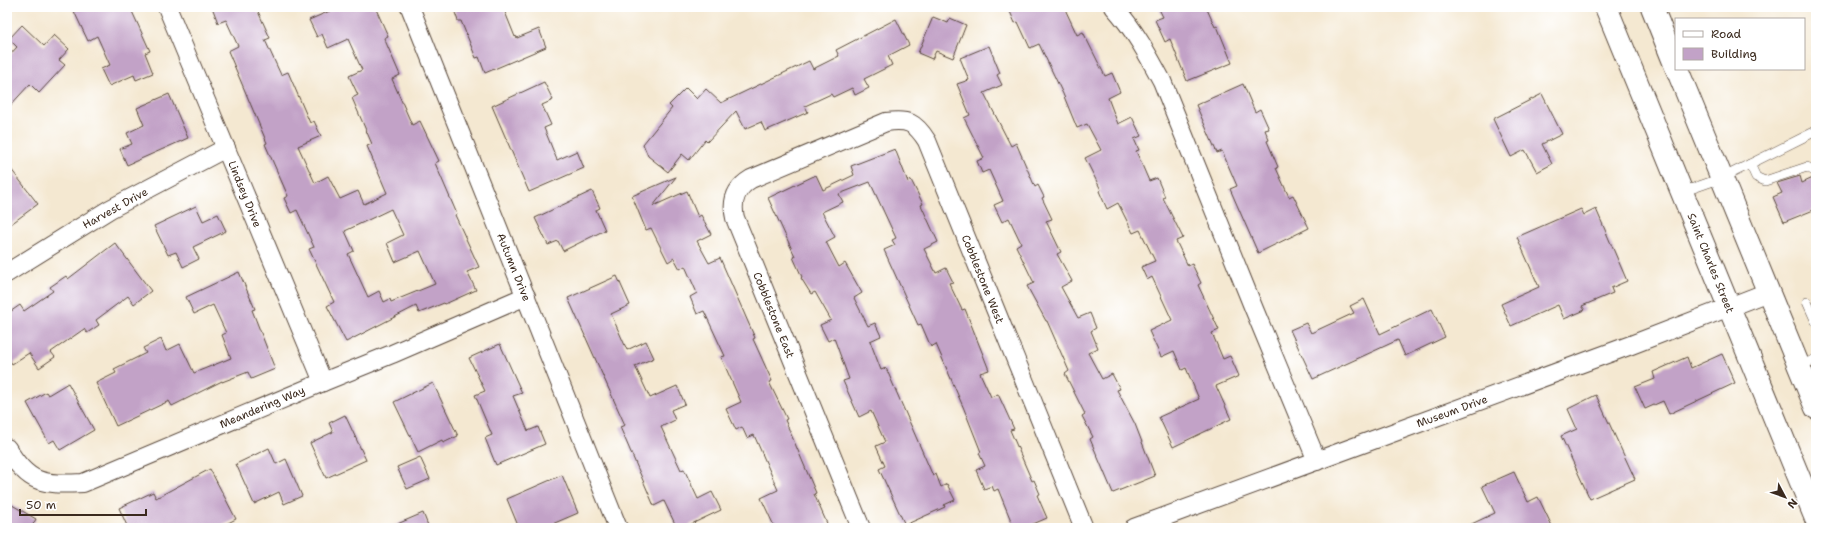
<svg xmlns="http://www.w3.org/2000/svg" width="1823" height="535" viewBox="0 0 1823 535" font-family="'Shantell Sans',sans-serif">
<style>
.building{fill:#c2a2c7;fill-rule:evenodd}
.lines{fill:none;stroke-linecap:round;stroke-linejoin:round}
.service-casing{stroke:#574639;stroke-width:10}
.minor-casing{stroke:#574639;stroke-width:20}
.tertiary-casing{stroke:#574639;stroke-width:24}
.service{stroke:#fff;stroke-width:9}
.minor{stroke:#fff;stroke-width:18}
.tertiary{stroke:#fff;stroke-width:22}
.labels{text-anchor:middle;stroke-width:3.5;stroke-linejoin:round;paint-order:stroke}
.street-label{font-size:11px;fill:#3b2a1e;stroke:#fff}
</style>
<rect width="100%" height="100%" fill="#fff"/>
<filter id="ink" filterUnits="userSpaceOnUse"><feTurbulence type="fractalNoise" baseFrequency=".025" numOctaves="2"/><feDisplacementMap in="SourceGraphic" scale="8" xChannelSelector="R" yChannelSelector="G"/><feConvolveMatrix kernelMatrix="1 2 1 2 8 2 1 2 1" color-interpolation-filters="sRGB"/></filter>
<filter id="wash" filterUnits="userSpaceOnUse"><feTurbulence type="fractalNoise" baseFrequency=".012" numOctaves="4" result="noise"/><feDisplacementMap in="SourceGraphic" scale="16" xChannelSelector="R" yChannelSelector="G"/><feGaussianBlur stdDeviation="0.9" result="paint"/><feColorMatrix in="noise" values="0 0 0 0 0 0 0 0 0 0 0 0 0 0 0 0 0 1.4 0 .05"/><feComposite in="paint" operator="in"/></filter>
<g filter="url(#wash)">
<rect width="100%" height="100%" fill="#f4e8d1"/>
<g id="blocks">
<g class="building">
<polygon points="72,7 130,7 150,51 145,53 153,73 136,80 134,75 109,86 101,69 110,65 97,36 88,41"/>
<path d="M212 7H256L270 38 265 40 281 75 288 72 310 123 314 121 321 136 298 146 315 183 328 176 340 199 358 191 364 204 387 193 367 146 372 144 352 98 358 95 349 76 362 70 348 39 328 48 322 34 317 37 309 20 339 7H375L388 36 384 38 400 75 392 79 412 125 420 121 439 161 435 163 457 214 455 215 479 267 467 272 476 290 445 304 444 303 419 313 416 306 346 342 327 306 334 302 309 249 314 247 297 210 291 213 284 198 288 196 265 144 267 143 228 51 238 46 226 20 218 23ZM391 209 403 235 387 243 395 262 420 251 435 284 391 302 390 299 384 302 379 291 368 297 348 254 354 251 345 231Z"/>
<polygon points="453,7 503,7 515,37 516,36 517,38 539,29 546,47 485,73 479,57 476,58 461,21 458,21"/>
<polygon points="1008,7 1064,7 1077,35 1083,32 1105,76 1112,73 1120,92 1108,98 1118,124 1132,117 1141,136 1134,139 1139,150 1136,151 1149,181 1157,178 1165,197 1163,198 1183,238 1176,241 1188,266 1192,264 1201,283 1198,285 1219,330 1212,333 1223,359 1230,356 1239,376 1216,386 1231,419 1173,447 1159,417 1199,399 1186,368 1182,370 1174,351 1161,357 1149,331 1172,320 1152,277 1147,280 1141,267 1155,261 1140,230 1133,233 1118,203 1107,209 1099,191 1101,190 1085,158 1101,150 1087,124 1077,128 1063,94 1039,44 1030,48 1018,22 1015,23"/>
<polygon points="1158,7 1206,7 1215,27 1217,26 1232,63 1187,81 1170,39 1165,42 1155,20 1163,17"/>
<polygon points="933,17 948,23 950,18 966,25 953,58 936,51 932,59 918,53"/>
<polygon points="896,19 909,45 888,56 892,65 864,79 869,88 855,95 852,88 833,97 831,94 805,106 808,112 765,131 761,122 745,129 736,111 707,142 705,140 689,160 682,154 668,172 648,156 643,144 672,108 669,105 686,88 697,99 706,89 721,103 809,61 813,69 839,56 836,50"/>
<polygon points="22,25 44,46 54,35 69,49 59,60 65,65 39,93 30,84 7,109 7,58 17,47 9,39"/>
<polygon points="989,46 1000,73 997,75 1002,85 984,93 1011,146 1016,143 1035,187 1038,185 1044,197 1042,198 1052,219 1046,221 1061,252 1057,254 1072,281 1061,287 1078,318 1090,313 1096,328 1091,331 1098,348 1088,353 1102,379 1112,374 1120,389 1117,390 1135,424 1155,476 1113,493 1090,439 1093,437 1082,416 1085,414 1065,374 1069,371 1047,321 1046,321 1027,286 1034,283 1016,246 1021,243 1009,218 1002,222 994,205 1003,201 989,170 982,173 977,161 984,158 964,118 970,115 957,84 969,80 960,58"/>
<polygon points="544,82 553,100 542,105 551,125 544,128 557,160 577,151 584,168 529,192 492,106"/>
<polygon points="1243,84 1255,112 1260,109 1269,129 1265,130 1269,140 1267,141 1278,167 1276,168 1289,197 1293,195 1309,228 1258,253 1230,189 1237,186 1222,151 1217,153 1196,105"/>
<polygon points="169,94 188,138 127,165 120,149 132,144 127,133 144,125 137,108"/>
<polygon points="1542,94 1562,134 1542,144 1552,164 1537,172 1525,150 1511,157 1493,119"/>
<polygon points="895,149 908,182 911,180 923,204 921,205 938,242 924,249 936,273 946,268 953,282 949,283 962,310 965,309 989,370 980,373 991,397 998,394 1014,429 1010,430 1032,481 1034,480 1040,494 1037,495 1047,518 1024,528 1014,528 998,489 994,491 992,486 984,489 976,470 985,466 979,453 981,452 964,409 936,344 931,347 921,324 918,325 884,250 895,245 892,240 896,238 870,182 839,194 843,202 822,212 835,237 826,242 839,267 845,263 862,293 854,298 868,326 875,323 881,336 870,341 881,370 886,368 933,476 936,474 941,487 947,484 955,500 944,505 945,507 905,525 879,469 885,466 876,446 885,442 871,411 859,417 843,381 849,379 834,338 828,341 820,325 831,320 815,292 811,294 801,278 802,277 793,257 795,256 768,198 816,175 823,190 854,175 851,166"/>
<polygon points="7,164 38,204 7,227"/>
<polygon points="1800,176 1802,183 1813,178 1816,185 1816,209 1784,222 1773,197 1782,193 1777,183"/>
<polygon points="676,177 653,206 687,191 698,217 701,215 711,234 697,241 709,263 720,258 755,338 753,339 772,381 769,382 787,419 785,420 816,493 814,494 829,528 775,528 761,498 778,490 754,435 747,438 742,427 736,430 726,409 741,402 721,357 725,356 704,311 697,314 690,297 697,293 685,266 680,269 674,258 668,262 651,228 646,230 632,196"/>
<polygon points="592,191 600,208 596,210 605,230 563,251 558,241 548,245 535,218"/>
<polygon points="196,206 203,221 218,214 226,231 193,247 199,259 183,267 176,252 168,255 154,226"/>
<polygon points="1581,209 1584,215 1596,209 1627,281 1611,288 1613,293 1582,306 1585,310 1564,319 1558,305 1511,326 1501,304 1539,287 1517,237"/>
<polygon points="115,243 151,291 134,304 128,296 96,320 99,325 87,333 84,329 51,352 55,357 39,368 29,353 12,364 7,356 7,314 20,305 24,311 53,291 50,287 66,276 68,279"/>
<polygon points="239,272 255,309 252,310 275,369 251,379 248,372 222,382 222,381 172,406 169,401 116,426 96,383 116,373 114,369 146,353 143,348 161,339 166,351 180,344 194,373 231,358 222,335 226,333 213,305 194,314 186,297"/>
<polygon points="617,276 630,305 611,314 627,350 646,341 654,358 635,366 650,398 677,386 685,404 671,410 675,420 661,427 681,470 684,469 698,499 712,492 721,510 683,528 677,528 664,501 654,506 620,427 625,425 568,298"/>
<polygon points="1364,299 1380,334 1432,309 1445,337 1405,356 1398,340 1313,379 1290,330 1306,323 1311,333 1354,313 1350,306"/>
<polygon points="500,344 522,393 513,396 528,431 538,427 545,444 496,465 485,438 492,435 475,395 485,391 469,358"/>
<polygon points="1722,354 1735,383 1669,414 1663,401 1645,409 1635,387 1655,379 1653,372 1687,357 1691,368"/>
<polygon points="68,383 94,430 60,450 54,440 49,443 27,403 46,392 48,395"/>
<polygon points="433,383 458,436 443,443 442,440 418,452 394,402"/>
<polygon points="1596,395 1635,479 1590,499 1561,436 1577,429 1568,409"/>
<polygon points="345,415 366,460 326,478 310,443 333,432 329,423"/>
<polygon points="269,448 276,464 286,459 302,496 284,504 279,492 254,504 236,464"/>
<polygon points="420,457 430,479 407,489 397,467"/>
<polygon points="210,469 236,519 218,528 128,528 119,508 153,492 156,498"/>
<polygon points="1514,472 1528,502 1538,497 1553,528 1463,528 1495,513 1482,486"/>
<polygon points="562,475 578,513 543,528 519,528 507,499"/>
<polygon points="7,502 36,519 31,528 7,528"/>
<polygon points="423,513 429,528 388,528"/>
</g>
</g>
</g>
<g filter="url(#ink)">
<use href="#blocks" fill-opacity="0" stroke="#574639" stroke-width="1"/>
<g class="lines">
<defs>
<g id="service">
<polyline points="1750,164 1756,177 1765,181 1807,167 1816,172"/>
<polyline points="1682,192 1722,178 1816,131"/>
<polyline points="1807,302 1816,322"/>
<polyline points="1799,366 1816,359"/>
</g>
<g id="minor">
<polyline points="167,7 323,382"/>
<polyline points="410,7 618,528"/>
<path d="M1114 7C1134 29 1148 55 1162 81L1254 309 1317 461"/>
<polyline points="7,273 110,209 226,148"/>
<path d="M7 448C28 484 43 485 83 483L323 382 392 354 526 296"/>
<path d="M861 528 735 218C731 201 736 188 751 179L886 122C908 119 915 122 927 141L1084 528"/>
<polyline points="1134,528 1631,345 1768,292"/>
</g>
<g id="tertiary">
<polyline points="1606,7 1816,519"/>
<polyline points="1652,7 1676,67"/>
<polyline points="1677,69 1816,408"/>
</g>
</defs>
<use href="#service" class="service-casing"/>
<use href="#minor" class="minor-casing"/>
<use href="#tertiary" class="tertiary-casing"/>
<use href="#service" class="service"/>
<use href="#minor" class="minor"/>
<use href="#tertiary" class="tertiary"/>
</g>
</g>
<g class="labels">
<g class="street-label">
<text transform="translate(245 194) rotate(68)" y="4">Lindsey Drive</text>
<text transform="translate(115 208) rotate(-29)" y="4">Harvest Drive</text>
<text transform="translate(1711 263) rotate(68)" y="4">Saint Charles Street</text>
<text transform="translate(514 267) rotate(68)" y="4">Autumn Drive</text>
<text transform="translate(983 279) rotate(68)" y="4">Cobblestone West</text>
<text transform="translate(774 315) rotate(68)" y="4">Cobblestone East</text>
<text transform="translate(262 407) rotate(-23)" y="4">Meandering Way</text>
<text transform="translate(1452 411) rotate(-20)" y="4">Museum Drive</text>
</g>
</g>
<rect width="1823" height="535" fill="none" stroke="#fff" stroke-width="24"/>
<rect x="1675" y="18" width="130" height="52" fill="#ffffff" stroke="#b1aaa5"/>
<rect x="1683" y="31" width="20" height="6" fill="#ffffff" stroke="#b1aaa5"/>
<text x="1711" y="38" font-size="12" fill="#3b2a1e">Road</text>
<rect x="1683" y="48" width="20" height="12" fill="#c2a2c7" stroke="#b1aaa5"/>
<text x="1711" y="58" font-size="12" fill="#3b2a1e">Building</text>
<g transform="translate(1785 497) rotate(131)" stroke="#ffffff" stroke-width="3" paint-order="stroke">
<path d="M0-3L7 15L0 10L-7 15Z" fill="#3b2a1e"/>
<text y="-6" font-size="11" font-weight="bold" text-anchor="middle" fill="#3b2a1e">N</text>
</g>
<path d="M20 509v6h126v-6" fill="none" stroke="#3b2a1e" stroke-width="2"/>
<text x="26" y="509" font-size="12" fill="#3b2a1e" stroke="#ffffff" stroke-width="3" paint-order="stroke">50 m</text>
</svg>
